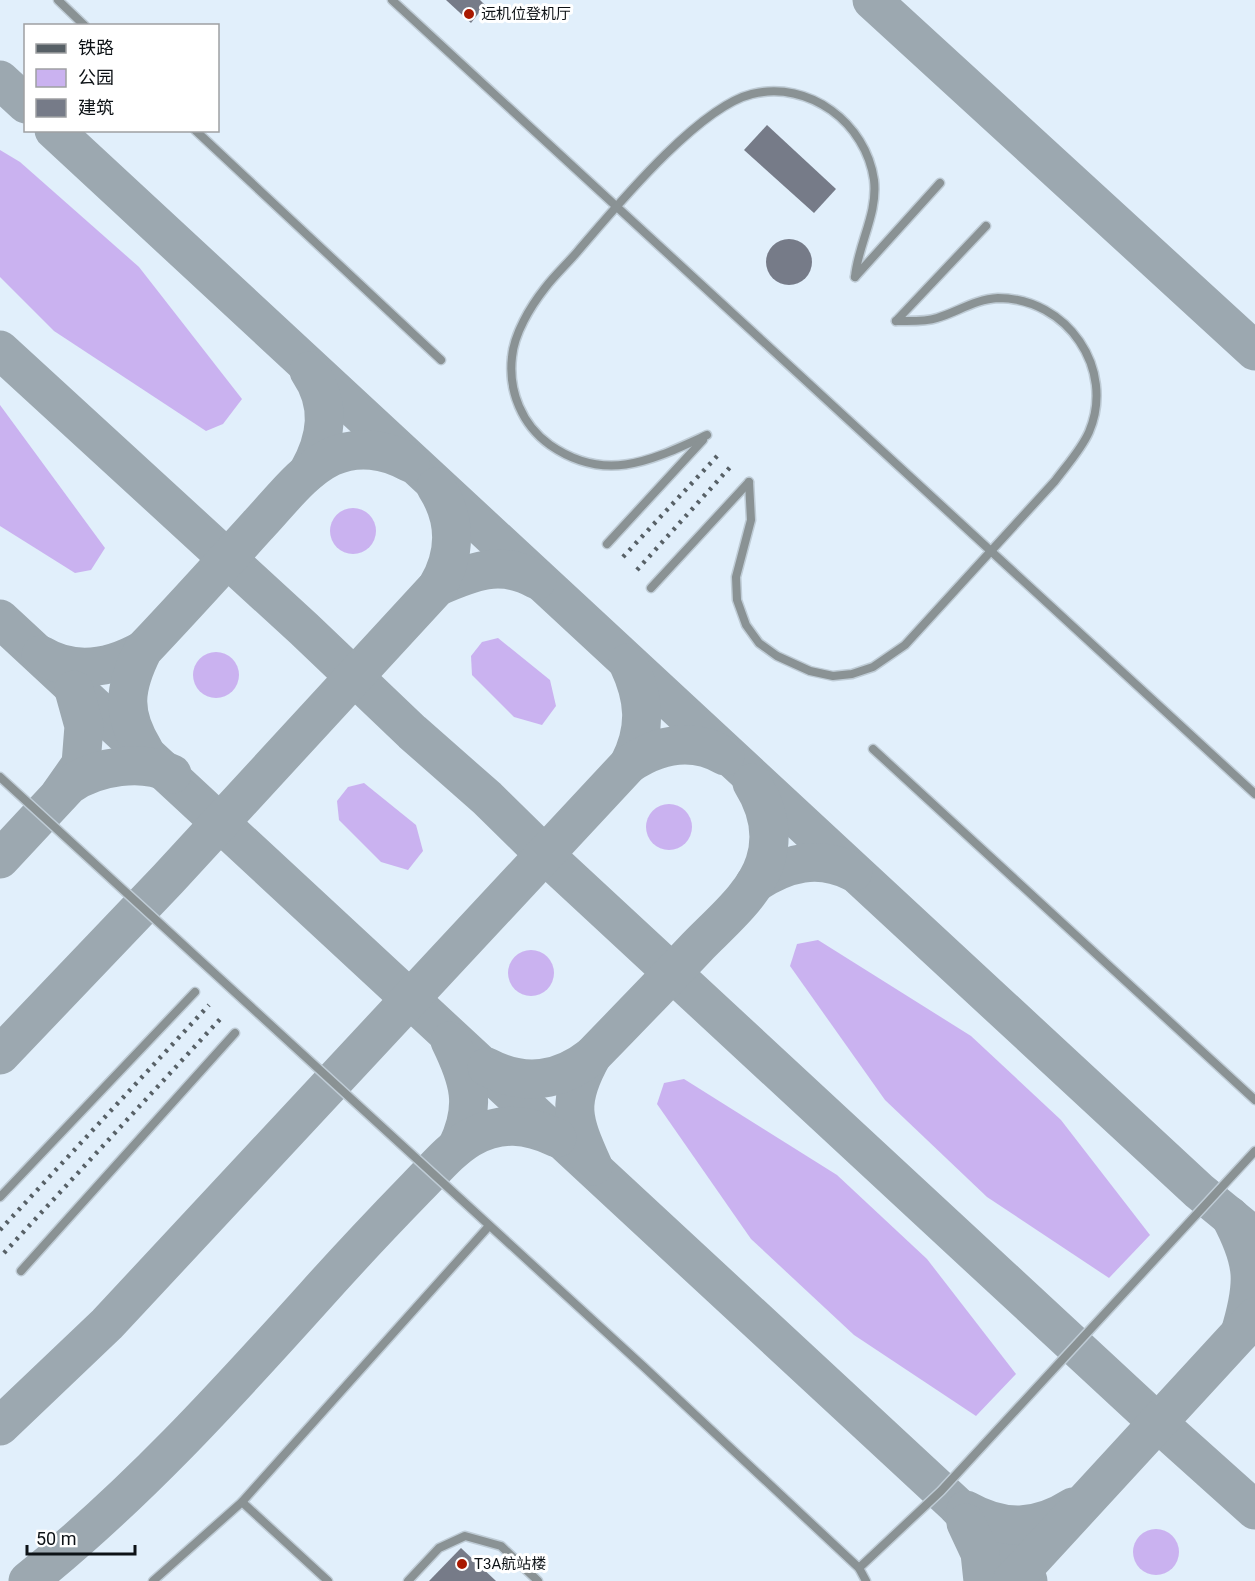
<svg xmlns="http://www.w3.org/2000/svg" width="1255" height="1581" viewBox="0 0 1255 1581" font-family="Roboto,'Noto Sans SC',sans-serif">
<style>
.green{fill:#cab2f0}
.lines{fill:none;stroke-linecap:round;stroke-linejoin:round}
.taxiway{stroke:#9ca8b0;stroke-width:39}
.building{fill:#767b88}
.lane-casing{stroke:#bfccd6;stroke-width:11}
.lane{stroke:#8a9294;stroke-width:8}
.rail{stroke:#576066;stroke-width:4.5;stroke-dasharray:3 6;stroke-linecap:butt}
.poi-dot{fill:#a91900;stroke:#fff;stroke-width:2}
.labels{text-anchor:middle;stroke-width:6;stroke-linejoin:round;paint-order:stroke}
.poi-label{font-size:15px;fill:#0d1216;stroke:#fff;text-anchor:start}
</style>
<rect width="100%" height="100%" fill="#e1effb"/>
<g class="green">
<polygon points="0,150 20,162 139,267 242,399 223,424 206,431 54,331 0,277"/>
<polygon points="0,405 105,548 91,570 75,573 0,526"/>
<circle cx="353" cy="531" r="23"/>
<polygon points="498,638 550,680 556,706 542,725 514,717 472,675 471,656 482,642"/>
<circle cx="216" cy="675" r="23"/>
<polygon points="364,783 416,825 423,851 408,870 381,862 339,820 337,801 348,787"/>
<circle cx="669" cy="827" r="23"/>
<polygon points="818,940 971,1036 1061,1120 1150,1235 1109,1278 987,1197 885,1100 790,966 797,944"/>
<circle cx="531" cy="973" r="23"/>
<polygon points="684,1079 837,1175 927,1259 1016,1374 976,1416 854,1335 751,1239 657,1104 664,1083"/>
<circle cx="1156" cy="1552" r="23"/>
</g>
<g class="lines">
<g class="taxiway">
<polyline points="872,0 1255,351"/>
<polyline points="0,80 26,104"/>
<polyline points="54,130 1199,1191 1255,1237"/>
<polyline points="0,350 304,629 412,732 487,798 544,854 1158,1423 1255,1510"/>
<path d="M308 472C327 438 332 405 309 371"/>
<path d="M437 587C471 572 501 559 537 580"/>
<polyline points="0,619 901,1454 956,1505 1028,1581"/>
<path d="M41 655C74 675 111 668 143 650"/>
<path d="M628 663C645 699 647 729 629 764"/>
<path d="M144 750C121 713 124 688 143 650 182 609 220 567 258 525 280 502 302 471 331 457 357 445 386 449 410 463"/>
<polyline points="60,794 81,764 84,726 74,690"/>
<path d="M0 859 69 785C97 766 142 759 172 774"/>
<path d="M755 883C786 863 818 854 853 872"/>
<path d="M450 1041C469 1080 477 1106 457 1147"/>
<path d="M0 1055 168 879 437 587C456 555 457 520 436 487"/>
<path d="M592 1056C566 1103 572 1119 593 1166"/>
<path d="M487 1067C525 1087 560 1081 592 1056 627 1020 662 984 697 947 720 923 755 895 765 862 774 834 767 807 752 783"/>
<path d="M1230 1216C1255 1263 1255 1283 1240 1333"/>
<path d="M0 1426 107 1324 629 764C659 744 692 737 725 756"/>
<path d="M966 1510C1003 1531 1037 1530 1073 1507"/>
<polyline points="966,1523 980,1553 983,1581"/>
<path d="M28 1581C134 1496 224 1397 315 1296 348 1259 382 1223 417 1187 434 1170 450 1150 470 1138 500 1121 527 1124 557 1138"/>
<polyline points="1012,1581 1255,1317"/>
</g>
</g>
<g class="building">
<polygon points="446,0 480,0 485,5 471,23"/>
<polygon points="767,125 836,189 814,213 744,150"/>
<circle cx="789" cy="262" r="23"/>
<polygon points="461,1548 496,1581 429,1581"/>
</g>
<g class="lines">
<defs>
<g id="lane">
<polyline points="58,0 85,26"/>
<polyline points="392,0 1255,794"/>
<polyline points="195,130 441,360"/>
<polyline points="855,277 940,183"/>
<polyline points="896,321 986,226"/>
<path d="M707 435C652 460 606 484 550 445 522 425 508 391 512 357 514 334 530 307 545 288 555 275 567 264 578 251 615 208 698 107 752 94 809 80 866 123 874 180 878 214 858 244 855 277"/>
<path d="M749 482 751 520 736 577 737 600 746 625 759 643 777 656 810 671 833 676 852 674 873 667 905 645 1055 481C1066 466 1081 450 1089 432 1116 369 1067 298 998 298 976 299 957 312 937 318 925 322 909 321 896 321"/>
<polyline points="607,544 703,440"/>
<polyline points="651,588 749,482"/>
<polyline points="873,749 1255,1100"/>
<polyline points="0,777 644,1367 859,1568 866,1581"/>
<polyline points="0,1197 195,992"/>
<polyline points="21,1271 235,1033"/>
<polyline points="242,1502 328,1581"/>
<polyline points="859,1568 941,1491 1255,1151"/>
<polyline points="153,1581 242,1502 489,1226"/>
<polyline points="408,1581 439,1548 465,1536 501,1546 538,1581"/>
</g>
</defs>
<use href="#lane" class="lane-casing"/>
<use href="#lane" class="lane"/>
<g class="rail">
<polyline points="623,557 720,453"/>
<polyline points="637,570 732,465"/>
<polyline points="0,1230 209,1005"/>
<polyline points="4,1253 222,1017"/>
</g>
</g>
<g class="poi-dot">
<circle cx="469" cy="14" r="6"/>
<circle cx="462" cy="1564" r="6"/>
</g>
<g class="labels">
<g class="poi-label">
<text x="481" y="19">远机位登机厅</text>
<text x="474" y="1569">T3A航站楼</text>
</g>
</g>
<rect x="24" y="24" width="195" height="108" fill="#ffffff" stroke="#9ea0a2" stroke-width="1.5"/>
<rect x="36" y="44" width="30" height="9" fill="#576066" stroke="#9ea0a2" stroke-width="1.5"/>
<text x="78" y="54" font-size="18" fill="#0d1216">铁路</text>
<rect x="36" y="69" width="30" height="18" fill="#cab2f0" stroke="#9ea0a2" stroke-width="1.5"/>
<text x="78" y="84" font-size="18" fill="#0d1216">公园</text>
<rect x="36" y="99" width="30" height="18" fill="#767b88" stroke="#9ea0a2" stroke-width="1.5"/>
<text x="78" y="114" font-size="18" fill="#0d1216">建筑</text>
<path d="M27 1545v9h108v-9" fill="none" stroke="#0d1216" stroke-width="3"/>
<text x="36" y="1545" font-size="18" fill="#0d1216" stroke="#ffffff" stroke-width="4.5" paint-order="stroke">50 m</text>
</svg>
